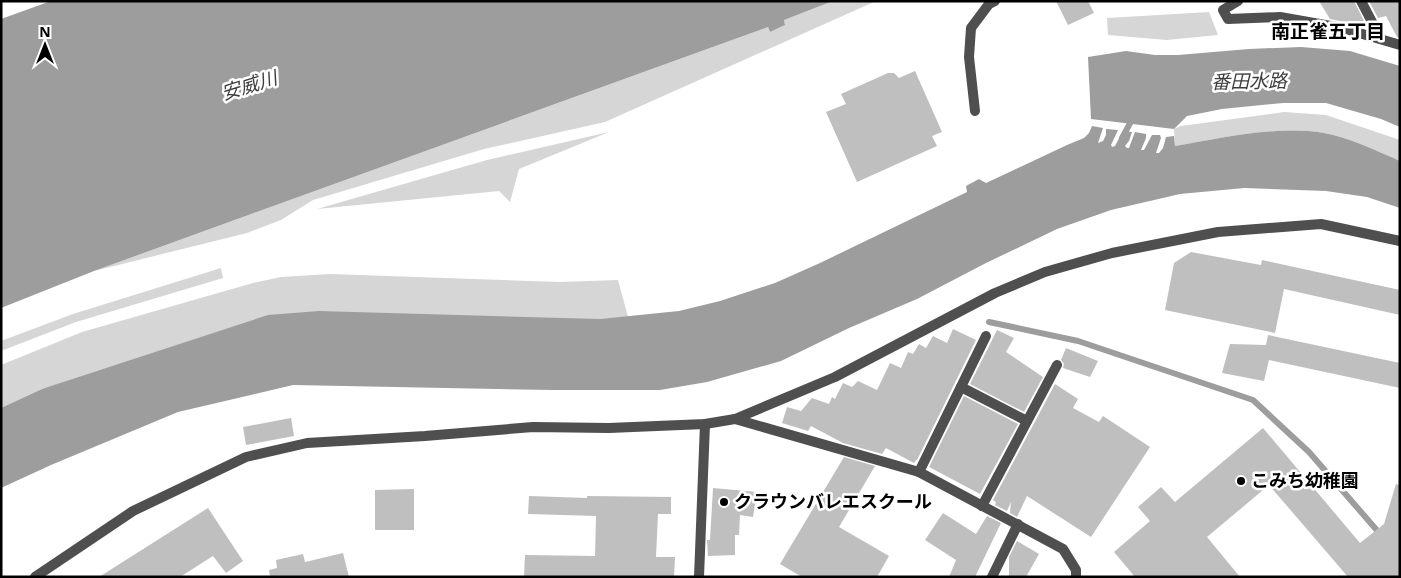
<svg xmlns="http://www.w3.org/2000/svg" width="1401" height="578" viewBox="0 0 1401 578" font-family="'Noto Sans','Noto Sans JP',sans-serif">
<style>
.green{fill:#d6d6d6}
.water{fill:#9d9d9d}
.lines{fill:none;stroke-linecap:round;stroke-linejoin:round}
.stream{stroke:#9d9d9d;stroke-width:6}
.building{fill:#bfbfbf}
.street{stroke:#4f4f4f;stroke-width:10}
.poi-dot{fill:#000;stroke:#fff;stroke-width:2}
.labels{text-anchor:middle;stroke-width:5;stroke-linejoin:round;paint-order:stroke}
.poi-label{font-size:18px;font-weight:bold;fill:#000;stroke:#fff;text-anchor:start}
.neighbourhood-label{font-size:19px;font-weight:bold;fill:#000;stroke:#fff}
.water-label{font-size:19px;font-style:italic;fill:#3e3e3e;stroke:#fff}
</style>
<rect width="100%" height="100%" fill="#fff"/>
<g class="green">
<polygon points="833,1 876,1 605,122 484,149 313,200 281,220 247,233 94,271 768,27 770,32 785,25 784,20"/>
<polygon points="1209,12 1218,35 1167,40 1108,35 1107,18"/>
<path d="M1284 112 1326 115 1400 140V161C1377 151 1348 137 1324 133 1275 125 1223 138 1175 146L1174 129 1181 126Z"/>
<polygon points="609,132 519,169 510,202 499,191 317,209 487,160"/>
<polygon points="221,268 223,278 76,322 1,351 1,341 73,314"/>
<polygon points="330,274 559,282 618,280 628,317 600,319 42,389 1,408 1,365 82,332 253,283 281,277"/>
</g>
<g class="water">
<polygon points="51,1 833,1 784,20 785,25 770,32 768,27 94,271 1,308 1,19"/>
<polygon points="1301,47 1350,51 1400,66 1400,127 1381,119 1326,103 1283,103 1222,109 1187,116 1174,129 1091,119 1088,57 1126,51 1155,55 1178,55 1249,49"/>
<path d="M1092 126 1103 128 1098 143 1103 141 1106 135V129L1118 130 1111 145 1112 147 1115 146 1123 131 1132 132 1129 141 1125 146 1127 148H1129L1135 132 1146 134V138L1141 150H1144L1152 135H1160L1161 138 1156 153H1159L1163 148 1166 137 1174 136 1175 146C1222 138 1277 125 1324 133 1348 137 1377 151 1400 161V208L1367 197 1326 191 1244 188 1180 194 1111 210 1057 229 986 263 917 299 849 328 781 361 707 382 660 390H553L293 385 178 412 51 465 1 488V408L42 389 268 315 319 311 600 319 679 311 720 301 775 283 820 263 967 192 966 186 979 179 986 183 1067 145 1084 138 1089 133Z"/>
</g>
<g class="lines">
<g class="stream">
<polyline points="1122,138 1134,116"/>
<polyline points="989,322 1078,341 1253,400 1309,452 1381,535"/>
</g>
</g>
<g class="building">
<polygon points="1056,1 1088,1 1094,13 1068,25"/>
<polygon points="1319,1 1354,1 1364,21 1349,23 1330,19"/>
<polygon points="1369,1 1400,1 1400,38 1397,37 1386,16 1378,18"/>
<polygon points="915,71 942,132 932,136 937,146 857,182 826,112 846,104 841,94 888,73 894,73 899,78"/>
<polygon points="1191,252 1261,265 1262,260 1400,290 1400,315 1284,289 1275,333 1165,310 1174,263"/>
<polygon points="953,329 976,340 917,460 916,460 914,463 886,448 882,454 843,443 811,426 808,431 782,423 787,407 801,411 812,398 829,404 832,397 835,399 843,383 852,387 858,381 877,390 890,363 901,368 908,352 913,354 919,344 926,348 933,336 947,343"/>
<polygon points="997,330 1014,338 1006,352 1043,377 1024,412 970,384"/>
<polygon points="1268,335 1400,363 1400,388 1269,360 1264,381 1222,373 1230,344 1266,345"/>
<polygon points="1066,348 1098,361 1090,377 1063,368 1064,364 1061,360"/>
<polygon points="1055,384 1078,399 1073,408 1099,422 1103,416 1150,447 1091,537 1027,496 1017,517 1010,513 1011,502 1007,511 995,505 996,502 993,500"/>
<polygon points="964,396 1018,424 980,494 929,467"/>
<polygon points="291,418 294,436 246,445 243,427"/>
<polygon points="1263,428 1360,543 1384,524 1396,484 1400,485 1400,577 1348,577 1269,485 1207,537 1240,577 1135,577 1114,552 1150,521 1138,507 1161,487 1175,502"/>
<polygon points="844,457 875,466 839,527 889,556 877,577 802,577 780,564"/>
<polygon points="713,488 757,492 753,517 740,515 739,535 735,535 735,555 708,556 707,540 710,540"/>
<polygon points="414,489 414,530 375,530 375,490"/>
<polygon points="529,496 587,498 587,496 671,497 671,514 658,514 656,557 675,557 674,577 524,577 525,555 595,556 596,516 528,514"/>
<polygon points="208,508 243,561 226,573 213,556 180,577 99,577"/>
<polygon points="943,513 976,534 987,516 1001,523 975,577 949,577 956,560 925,540"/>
<polygon points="1017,541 1039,554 1026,577 1009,577 1009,557"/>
<polygon points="343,553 349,577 270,577 269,570 277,568 276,560 303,554 305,562"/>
</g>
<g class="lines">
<g class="street">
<polyline points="1238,1 1223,10 1228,19 1280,17 1342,28 1400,45"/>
<polyline points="1361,1 1381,39"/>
<polyline points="975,111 969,57 971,28 989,4 995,1"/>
<polyline points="961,387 1027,421"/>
<polyline points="735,419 919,472 1063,549 1076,570 1076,577"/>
<polyline points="919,472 986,336"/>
<polyline points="982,506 1057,365"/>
<polyline points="35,577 133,511 246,457 307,443 425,436 533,427 609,428 705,424 735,419 835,377 995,293 1045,272 1112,253 1218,232 1321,224 1400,241"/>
<polyline points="699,577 705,424"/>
<polyline points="992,577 1018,524"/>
</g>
</g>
<g class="poi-dot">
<circle cx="1241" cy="481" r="5"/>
<circle cx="724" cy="502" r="5"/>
</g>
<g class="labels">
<g class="poi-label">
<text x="1251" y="487">こみち幼稚園</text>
<text x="734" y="508">クラウンバレエスクール</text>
</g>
<g class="neighbourhood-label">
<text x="1328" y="38">南正雀五丁目</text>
</g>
<g class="water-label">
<text transform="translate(1249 81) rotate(-1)" y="7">番田水路</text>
<text transform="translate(249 85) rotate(-17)" y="7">安威川</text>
</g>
</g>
<rect width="1401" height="578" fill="none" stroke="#000000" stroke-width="5"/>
<g transform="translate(45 45)" stroke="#ffffff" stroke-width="4" paint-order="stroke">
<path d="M0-4L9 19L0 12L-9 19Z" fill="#000000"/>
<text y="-8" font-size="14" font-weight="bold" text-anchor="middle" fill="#000000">N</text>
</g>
</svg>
